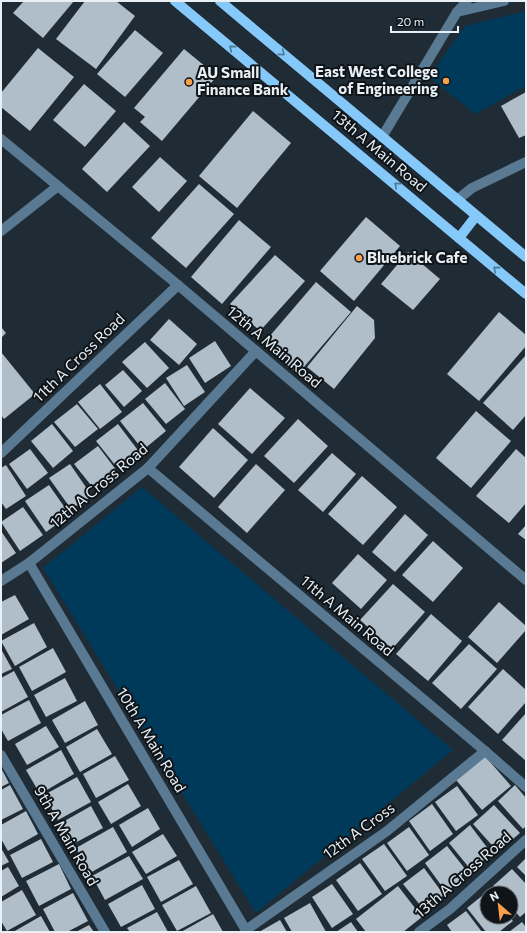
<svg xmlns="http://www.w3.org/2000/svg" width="527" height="933" viewBox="0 0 527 933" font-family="Commissioner,sans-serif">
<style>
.green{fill:#003a5b}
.building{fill:#b0beca}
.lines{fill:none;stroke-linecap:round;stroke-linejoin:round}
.minor{stroke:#597a92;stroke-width:10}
.major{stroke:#85c9fb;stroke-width:10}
.oneway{stroke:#4f7895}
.poi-dot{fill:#f9a04c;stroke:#0e1418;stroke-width:1.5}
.labels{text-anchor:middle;stroke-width:4;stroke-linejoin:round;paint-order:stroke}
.poi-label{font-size:15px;font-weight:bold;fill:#e8f0f6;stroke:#0e1418;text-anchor:start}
.street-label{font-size:15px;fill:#e8f0f6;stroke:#0e1418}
</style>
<rect width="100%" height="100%" fill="#202c35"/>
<g class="green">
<polygon points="526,11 526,86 475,114 429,77 465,26"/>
<polygon points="142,487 453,750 256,913 43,568"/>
</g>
<g class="building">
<polygon points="24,1 74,1 43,38 13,13"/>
<polygon points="85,1 116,1 135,16 96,69 56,39"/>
<polygon points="135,30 163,53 125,97 97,74"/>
<polygon points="38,48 74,77 30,131 1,107 1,93"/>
<polygon points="184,49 217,76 162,141 140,122 145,117 134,108"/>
<polygon points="84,84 116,111 85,147 53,120"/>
<polygon points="526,92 526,135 519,138 501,106"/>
<polygon points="253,111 291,143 237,208 199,176"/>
<polygon points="124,122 150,146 107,192 82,169"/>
<polygon points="160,157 187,181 159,212 132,187"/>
<polygon points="199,184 234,214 186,268 151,238"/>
<polygon points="366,217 400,246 354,301 320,271"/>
<polygon points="239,220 271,247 222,304 191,277"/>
<polygon points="408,252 440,279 413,310 381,284"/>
<polygon points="275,255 305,281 260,331 230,304"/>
<polygon points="316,282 351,312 298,374 263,344"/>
<polygon points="357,306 374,320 375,338 334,389 307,367"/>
<polygon points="499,312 526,335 526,346 479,401 447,374"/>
<polygon points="169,319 197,344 179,365 150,340"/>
<polygon points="1,327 6,333 1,338"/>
<polygon points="215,341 231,366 205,383 189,358"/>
<polygon points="145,342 169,368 147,388 122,362"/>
<polygon points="1,352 35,394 4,419 1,415"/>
<polygon points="526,355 526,415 513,430 483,403"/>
<polygon points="187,365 205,392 184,406 166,378"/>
<polygon points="123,370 142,391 124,407 105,385"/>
<polygon points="165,383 185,409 166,424 145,399"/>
<polygon points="100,384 122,412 100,429 78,402"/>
<polygon points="250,388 285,418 252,454 218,424"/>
<polygon points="143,403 166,431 143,450 120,421"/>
<polygon points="77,404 98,429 75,447 54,422"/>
<polygon points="476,411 511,441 471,488 436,458"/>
<polygon points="298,419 328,446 294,483 264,456"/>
<polygon points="52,424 73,451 53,468 31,441"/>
<polygon points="118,424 140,453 119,470 96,441"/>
<polygon points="213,428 248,460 214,498 179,467"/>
<polygon points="98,446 117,471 94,489 74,464"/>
<polygon points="30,449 48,473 27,489 9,464"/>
<polygon points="516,449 526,458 526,503 509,523 476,496"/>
<polygon points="332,453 356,474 323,512 298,490"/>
<polygon points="70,464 92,496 71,509 49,478"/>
<polygon points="256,464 285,490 247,533 218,507"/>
<polygon points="6,465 26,496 6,509 1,502 1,468"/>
<polygon points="362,476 397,507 363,545 328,514"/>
<polygon points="49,485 70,515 46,532 25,501"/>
<polygon points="23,507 43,535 20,551 1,522"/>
<polygon points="405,514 428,535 395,572 372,552"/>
<polygon points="526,525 526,540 518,534"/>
<polygon points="1,531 16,553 1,563"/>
<polygon points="433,541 463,568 433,602 402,575"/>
<polygon points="358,554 387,580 361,609 332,583"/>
<polygon points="393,584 425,612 392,649 360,620"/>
<polygon points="15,595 29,619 1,635 1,602"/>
<polygon points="499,602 526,626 526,630 497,663 468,637"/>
<polygon points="431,614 462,641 428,681 396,654"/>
<polygon points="34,623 47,647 15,666 1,641"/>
<polygon points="469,644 497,669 461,709 432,683"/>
<polygon points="53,648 66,672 32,691 19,667"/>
<polygon points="1,649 12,669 1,674"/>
<polygon points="503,669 526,690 526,702 498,734 468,707"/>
<polygon points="14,671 28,697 1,712 1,678"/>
<polygon points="65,678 77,701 46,717 34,695"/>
<polygon points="29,700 41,723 8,741 1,729 1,715"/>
<polygon points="85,701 98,725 65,743 52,720"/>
<polygon points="526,713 526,761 502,740"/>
<polygon points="46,726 59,747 27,765 15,744"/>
<polygon points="97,729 112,754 80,772 66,747"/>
<polygon points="61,750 74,774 40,794 26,770"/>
<polygon points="115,756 129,780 96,798 83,774"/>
<polygon points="485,756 511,786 482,810 456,780"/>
<polygon points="1,768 9,783 1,787"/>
<polygon points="77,777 91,802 58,820 44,795"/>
<polygon points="128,784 141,806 111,824 98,802"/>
<polygon points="10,785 23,809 1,820 1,790"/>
<polygon points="515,785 526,798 526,826 523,829 498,801"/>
<polygon points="457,786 478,815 456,831 435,802"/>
<polygon points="432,804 453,834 430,851 409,821"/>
<polygon points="494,805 520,833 498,852 473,824"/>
<polygon points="91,806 103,828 73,844 61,823"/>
<polygon points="148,808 160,829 132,847 119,825"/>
<polygon points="26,811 38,834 8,851 1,839 1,825"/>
<polygon points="470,825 492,854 471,870 449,843"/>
<polygon points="113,827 127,852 90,873 76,848"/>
<polygon points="409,827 429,855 407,871 387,843"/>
<polygon points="163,834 177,856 146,874 132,852"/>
<polygon points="41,839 53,862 22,878 10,855"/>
<polygon points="384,844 407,876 385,891 362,859"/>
<polygon points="447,846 469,874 446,892 425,863"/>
<polygon points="1,848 9,862 1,866"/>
<polygon points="129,856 143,879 105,900 92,876"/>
<polygon points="526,858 526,876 517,867"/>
<polygon points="179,860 193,884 161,902 147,877"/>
<polygon points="360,863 382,894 358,911 336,880"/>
<polygon points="59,864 71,889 39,906 26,881"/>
<polygon points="8,867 19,886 1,897 1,871"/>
<polygon points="424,868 444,895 424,910 403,884"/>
<polygon points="512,869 526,884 526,912 520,917 511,907 511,893 499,893 493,886"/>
<polygon points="332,884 353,914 332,928 312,897"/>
<polygon points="142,885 155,909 121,927 108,904"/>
<polygon points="196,886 211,913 177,931 162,905"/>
<polygon points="398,886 422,917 403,932 366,932 356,919"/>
<polygon points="22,890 36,915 7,931 1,921 1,902"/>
<polygon points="488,891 490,893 487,893 487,917 509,917 513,921 499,932 486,932 467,908"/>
<polygon points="73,893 88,921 67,932 55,932 43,909"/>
<polygon points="310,903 326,932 292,932 284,918"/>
<polygon points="466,911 482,932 452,932 447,925"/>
<polygon points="157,912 168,932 130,932 127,928"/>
<polygon points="213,914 223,932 181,932"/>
<polygon points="41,916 50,932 13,932"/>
<polygon points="280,920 287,932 259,932"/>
<polygon points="351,922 358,932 336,932"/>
<polygon points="522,922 526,927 526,932 509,932"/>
<polygon points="89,925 94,932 76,932"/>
</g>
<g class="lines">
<g class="minor">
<polyline points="457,12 504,1"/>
<polyline points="382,137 457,12 467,1"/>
<polyline points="1,139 178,285 526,580"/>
<polyline points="457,200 472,188 526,162"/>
<polyline points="1,231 58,186"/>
<polyline points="1,453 178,285"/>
<polyline points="148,468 485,751 526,787"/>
<polyline points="29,563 247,932"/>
<polyline points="1,581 29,563 148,468 256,351"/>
<polyline points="1,755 105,932"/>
<polyline points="246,930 387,831 485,751"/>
<polyline points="419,932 450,909 526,840"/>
</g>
<g class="major">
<polyline points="175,1 526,294"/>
<polyline points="220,1 526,257"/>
<polyline points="459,238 476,216"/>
</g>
</g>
<defs><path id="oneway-chevron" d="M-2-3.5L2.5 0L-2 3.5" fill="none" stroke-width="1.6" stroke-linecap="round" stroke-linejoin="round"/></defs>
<g class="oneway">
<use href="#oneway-chevron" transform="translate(232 48) rotate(-140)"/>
<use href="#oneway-chevron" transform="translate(282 53) rotate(40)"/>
<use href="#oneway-chevron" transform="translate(397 185) rotate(-140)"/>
<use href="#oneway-chevron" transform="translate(496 269) rotate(-140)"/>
</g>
<g class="poi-dot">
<circle cx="446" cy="81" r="4"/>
<circle cx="189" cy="82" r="4"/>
<circle cx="359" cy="258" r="4"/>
</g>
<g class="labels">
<g class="poi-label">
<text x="438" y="77" text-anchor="end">East West College<tspan x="438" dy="17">of Engineering</tspan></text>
<text x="197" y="78">AU Small<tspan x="197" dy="17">Finance Bank</tspan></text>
<text x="367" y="263">Bluebrick Cafe</text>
</g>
<g class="street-label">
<text transform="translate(379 151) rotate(40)" y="5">13th A Main Road</text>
<text transform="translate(274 347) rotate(40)" y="5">12th A Main Road</text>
<text transform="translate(79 358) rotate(-44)" y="5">11th A Cross Road</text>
<text transform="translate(99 486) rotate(-40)" y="5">12th A Cross Road</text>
<text transform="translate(347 616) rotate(40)" y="5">11th A Main Road</text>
<text transform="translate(151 740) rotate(59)" y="5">10th A Main Road</text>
<text transform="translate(359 831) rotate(-36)" y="5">12th A Cross</text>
<text transform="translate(66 836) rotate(60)" y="5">9th A Main Road</text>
<text transform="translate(463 875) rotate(-41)" y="5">13th A Cross Road</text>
</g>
</g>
<rect width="527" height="933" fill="none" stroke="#e8f0f6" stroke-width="4"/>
<g transform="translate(499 905) rotate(332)"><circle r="19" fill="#0e1418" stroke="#656c71"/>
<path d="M0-3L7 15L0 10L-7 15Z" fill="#f9a04c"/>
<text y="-6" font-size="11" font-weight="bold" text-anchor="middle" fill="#e8f0f6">N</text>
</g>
<path d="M391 26v6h67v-6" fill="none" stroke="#e8f0f6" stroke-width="2"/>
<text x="397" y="26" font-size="12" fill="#e8f0f6" stroke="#0e1418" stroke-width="3" paint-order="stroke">20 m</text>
</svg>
